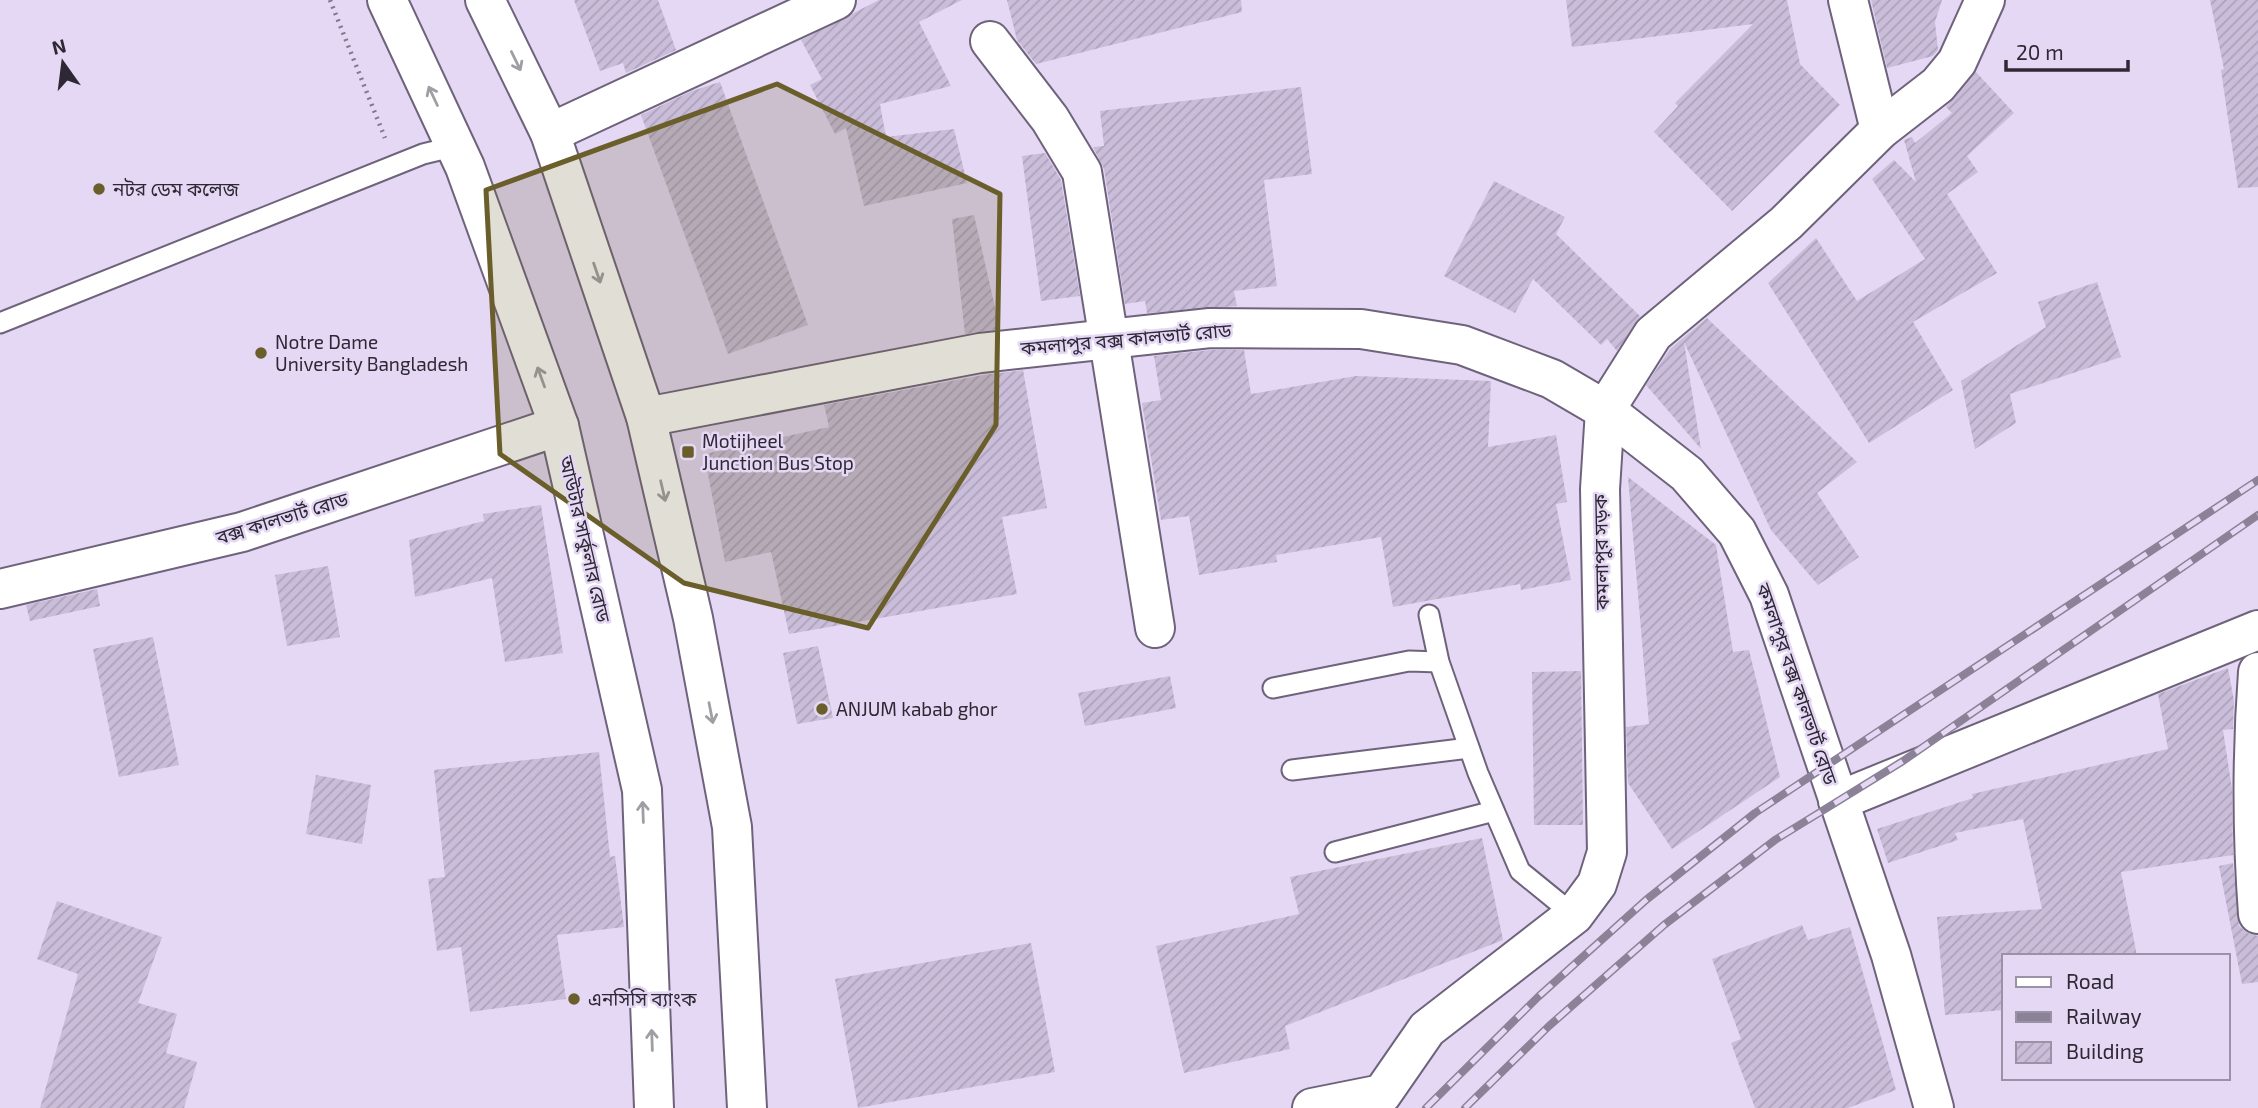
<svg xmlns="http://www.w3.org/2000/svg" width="2258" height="1108" viewBox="0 0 2258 1108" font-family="'Exo 2','Noto Sans Bengali',sans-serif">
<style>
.building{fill:url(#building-hatch)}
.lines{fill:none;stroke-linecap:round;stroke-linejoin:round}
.service-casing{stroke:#6f637c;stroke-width:23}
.minor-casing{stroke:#6f637c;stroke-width:42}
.tertiary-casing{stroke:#6f637c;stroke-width:42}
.primary-casing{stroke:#6f637c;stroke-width:42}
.path{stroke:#827a8d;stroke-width:4.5;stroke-dasharray:2 5;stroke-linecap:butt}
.service{stroke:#fff;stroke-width:19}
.minor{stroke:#fff;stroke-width:38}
.tertiary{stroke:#fff;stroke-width:38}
.primary{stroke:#fff;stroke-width:38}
.rail-casing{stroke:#8c8297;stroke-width:8}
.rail{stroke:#e5d8f5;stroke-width:5;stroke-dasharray:16;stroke-linecap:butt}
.oneway{stroke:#a09ea3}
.marked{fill:#6a5e2b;fill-opacity:0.2;stroke:#6a5e2b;stroke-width:5;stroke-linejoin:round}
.poi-dot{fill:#6a5e2b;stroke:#e5d8f5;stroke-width:2.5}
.labels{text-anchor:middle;stroke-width:5;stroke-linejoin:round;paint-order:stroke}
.poi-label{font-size:19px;fill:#2d2833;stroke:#e5d8f5;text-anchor:start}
.street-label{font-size:19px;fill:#2d2833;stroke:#e5d8f5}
</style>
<defs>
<pattern id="building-hatch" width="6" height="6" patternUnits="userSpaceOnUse" patternTransform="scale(1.75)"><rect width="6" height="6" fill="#c9bdd9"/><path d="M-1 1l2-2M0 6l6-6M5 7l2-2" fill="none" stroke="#ada2bb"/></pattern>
</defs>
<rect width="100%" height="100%" fill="#e5d8f5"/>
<g class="building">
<polygon points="574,0 658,0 676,50 626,73 623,63 600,71"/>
<polygon points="879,0 962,0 919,22 951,86 880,104 886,137 954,129 967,183 864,206 846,128 835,134 810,85 822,79 801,40"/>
<polygon points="1007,0 1241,0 1242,12 1036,64 1017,40"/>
<polygon points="1566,0 1787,0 1800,64 1840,105 1732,211 1654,132 1678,106 1675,103 1753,24 1572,47"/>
<polygon points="1871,0 1942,0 1935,22 1938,50 1933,56 1887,68"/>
<polygon points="2210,0 2258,0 2258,187 2238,188 2221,70 2224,69"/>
<polygon points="1976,72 2014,113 1967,156 1978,172 1947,194 1997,273 1913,322 1953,390 1869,443 1768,283 1816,238 1857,301 1925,259 1872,179 1894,160 1916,182 1904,140 1912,137 1915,143 1952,113 1946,107"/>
<polygon points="720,82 808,325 728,354 641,115 692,91"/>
<polygon points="1301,87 1312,174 1264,180 1277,286 1234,291 1237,306 1147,313 1145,301 1125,304 1104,169 1093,147 1104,146 1100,111"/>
<polygon points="1045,153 1061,180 1080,296 1041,301 1022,156"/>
<polygon points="1494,181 1565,217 1556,234 1640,316 1617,351 1607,339 1601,345 1533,279 1515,313 1444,276"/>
<polygon points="974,215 1000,329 965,334 952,219"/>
<polygon points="2097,282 2121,357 2010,394 2016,423 1975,449 1961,381 2046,327 2038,302"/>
<polygon points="1707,318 1857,462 1817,493 1859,557 1818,585 1771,530 1684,342 1701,449 1646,385 1670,349"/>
<polygon points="1211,350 1244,350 1251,394 1356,376 1491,381 1488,447 1556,435 1567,502 1556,504 1571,580 1521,590 1520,584 1393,607 1381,537 1276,555 1277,562 1199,575 1189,516 1161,520 1142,403 1161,400 1154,356"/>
<polygon points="1023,370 1047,508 1002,517 1017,594 789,634 771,552 725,562 704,454 829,427 824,405 983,375"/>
<polygon points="1628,477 1716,545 1733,652 1749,650 1780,777 1672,849 1628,783 1626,727 1649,724"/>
<polygon points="541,505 563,653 505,662 492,578 415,597 409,540 484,521 483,514"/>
<polygon points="328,566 340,637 287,646 275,575"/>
<polygon points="97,589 100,606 30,621 26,605"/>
<polygon points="153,637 179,765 119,777 93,649"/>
<polygon points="818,646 833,718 797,724 783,653"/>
<polygon points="2228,668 2234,701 2233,729 2223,730 2232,789 2233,855 2121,872 2137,956 2004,956 2004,1010 1945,1015 1937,917 2042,909 2023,819 1955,833 1958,840 1888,863 1877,829 1973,798 1972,794 2168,749 2158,694"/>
<polygon points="1581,671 1583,825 1534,825 1532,672"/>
<polygon points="1170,676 1176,708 1085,726 1078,693"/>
<polygon points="599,752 610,857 615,856 624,927 557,935 566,999 470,1012 461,947 437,951 428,879 445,877 434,770"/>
<polygon points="316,775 371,785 362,844 306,834"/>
<polygon points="1482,838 1503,940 1285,1026 1290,1049 1184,1073 1156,946 1299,914 1290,877"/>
<polygon points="2233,863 2239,926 2248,933 2258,936 2258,982 2242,984 2219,866"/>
<polygon points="57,901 162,937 138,1003 177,1014 166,1053 197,1062 184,1108 40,1108 78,974 37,959"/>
<polygon points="1802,925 1808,940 1850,927 1896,1090 1848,1108 1755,1108 1731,1043 1741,1039 1712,959"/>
<polygon points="1031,943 1055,1072 858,1108 835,979"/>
</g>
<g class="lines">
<defs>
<g id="service">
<polyline points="0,323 423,154 456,146"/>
<polyline points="1429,615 1439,662 1478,773 1520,871 1574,915"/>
<polyline points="1273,688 1409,661 1439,662"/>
<polyline points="1292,770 1469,748"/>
<polyline points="1335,852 1494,811"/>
</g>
<g id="minor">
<polyline points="1848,0 1880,130"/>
<polyline points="990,41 1050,119 1082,172 1155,628"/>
<polyline points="550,133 836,0"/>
<path d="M2258 672C2252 753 2252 833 2258 914"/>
<polyline points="1838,801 2258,630"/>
<polyline points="1312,1108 1382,1094 1427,1029 1574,915 1597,884 1607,852 1600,489 1605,410 1653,334 1786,223 1880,130 1938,85 1957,62 1985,0"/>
</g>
<g id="tertiary">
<polyline points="646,417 980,353 1210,328 1361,329 1462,345 1552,379 1605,410 1687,474 1737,532 1769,595 1891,955 1934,1108"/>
<polyline points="0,589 242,532 559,426"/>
</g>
<g id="primary">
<polyline points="387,0 465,167 559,426 642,790 654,1108"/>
<polyline points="485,0 550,133 646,417 693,618 732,827 747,1108"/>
</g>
</defs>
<use href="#service" class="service-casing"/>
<use href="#minor" class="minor-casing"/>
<use href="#tertiary" class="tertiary-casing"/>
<use href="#primary" class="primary-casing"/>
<polyline class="path" points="330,0 385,138"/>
<use href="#service" class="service"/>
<use href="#minor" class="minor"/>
<use href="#tertiary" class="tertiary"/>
<use href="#primary" class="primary"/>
<defs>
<g id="rail">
<polyline points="1426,1108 1538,997 1646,900 1755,813 2258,480"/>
<polyline points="1465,1108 1549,1026 1664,925 1775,840 1903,761 2258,515"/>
</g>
</defs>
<use href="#rail" class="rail-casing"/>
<use href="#rail" class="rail"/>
</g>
<defs><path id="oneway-shaft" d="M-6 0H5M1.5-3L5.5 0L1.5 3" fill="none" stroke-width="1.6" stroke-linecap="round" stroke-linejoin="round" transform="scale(1.75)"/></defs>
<g class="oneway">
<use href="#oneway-shaft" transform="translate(516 61) rotate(64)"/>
<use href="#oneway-shaft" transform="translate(433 96) rotate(-115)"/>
<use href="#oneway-shaft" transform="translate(597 273) rotate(71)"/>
<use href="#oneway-shaft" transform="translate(541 377) rotate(-110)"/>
<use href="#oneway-shaft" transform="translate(663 491) rotate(77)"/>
<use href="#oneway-shaft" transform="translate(711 713) rotate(79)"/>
<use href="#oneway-shaft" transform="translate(643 812) rotate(-92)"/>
<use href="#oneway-shaft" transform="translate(652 1040) rotate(-92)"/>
</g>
<path class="marked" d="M777 84 1000 194 996 425 868 628 684 583 500 454 486 190Z"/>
<g class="poi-dot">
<circle cx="99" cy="189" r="7"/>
<circle cx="261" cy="353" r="7"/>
<rect x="681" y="445" width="14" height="14" rx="3.5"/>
<circle cx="822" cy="709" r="7"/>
<circle cx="574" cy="999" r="7"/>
</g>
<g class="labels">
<g class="poi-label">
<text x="113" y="196">নটর ডেম কলেজ</text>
<text x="275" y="349">Notre Dame<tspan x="275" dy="22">University Bangladesh</tspan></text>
<text x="702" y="448">Motijheel<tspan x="702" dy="22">Junction Bus Stop</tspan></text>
<text x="836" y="716">ANJUM kabab ghor</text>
<text x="588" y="1006">এনসিসি ব্যাংক</text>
</g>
<g class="street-label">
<text transform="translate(1126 339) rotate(-5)" y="7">কমলাপুর বক্স কালভার্ট রোড</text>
<text transform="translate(282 518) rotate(-17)" y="7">বক্স কালভার্ট রোড</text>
<text transform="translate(585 539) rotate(77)" y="7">আউটার সার্কুলার রোড</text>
<text transform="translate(1601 552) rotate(-91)" y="7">কমলাপুর সড়ক</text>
<text transform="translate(1797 684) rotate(71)" y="7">কমলাপুর বক্স কালভার্ট রোড</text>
</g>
</g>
<rect x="2002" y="954" width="228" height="126" fill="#e5d8f5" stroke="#9b92a7" stroke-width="2"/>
<rect x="2016" y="977" width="35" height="10" fill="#ffffff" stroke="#9b92a7" stroke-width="2"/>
<text x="2066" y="989" font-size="21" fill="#2d2833">Road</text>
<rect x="2016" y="1012" width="35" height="10" fill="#8c8297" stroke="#9b92a7" stroke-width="2"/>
<text x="2066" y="1024" font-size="21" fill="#2d2833">Railway</text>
<rect x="2016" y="1042" width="35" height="21" fill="url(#building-hatch)" stroke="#9b92a7" stroke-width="2"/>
<text x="2066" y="1059" font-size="21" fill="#2d2833">Building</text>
<g transform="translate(63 63) rotate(346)" stroke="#e5d8f5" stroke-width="5" paint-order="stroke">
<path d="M0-5L12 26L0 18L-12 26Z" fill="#2d2833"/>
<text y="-10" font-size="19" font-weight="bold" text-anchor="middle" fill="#2d2833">N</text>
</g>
<path d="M2006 60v10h122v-10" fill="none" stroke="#2d2833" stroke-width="3.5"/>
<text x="2016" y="60" font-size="21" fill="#2d2833" stroke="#e5d8f5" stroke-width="5" paint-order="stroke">20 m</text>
</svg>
